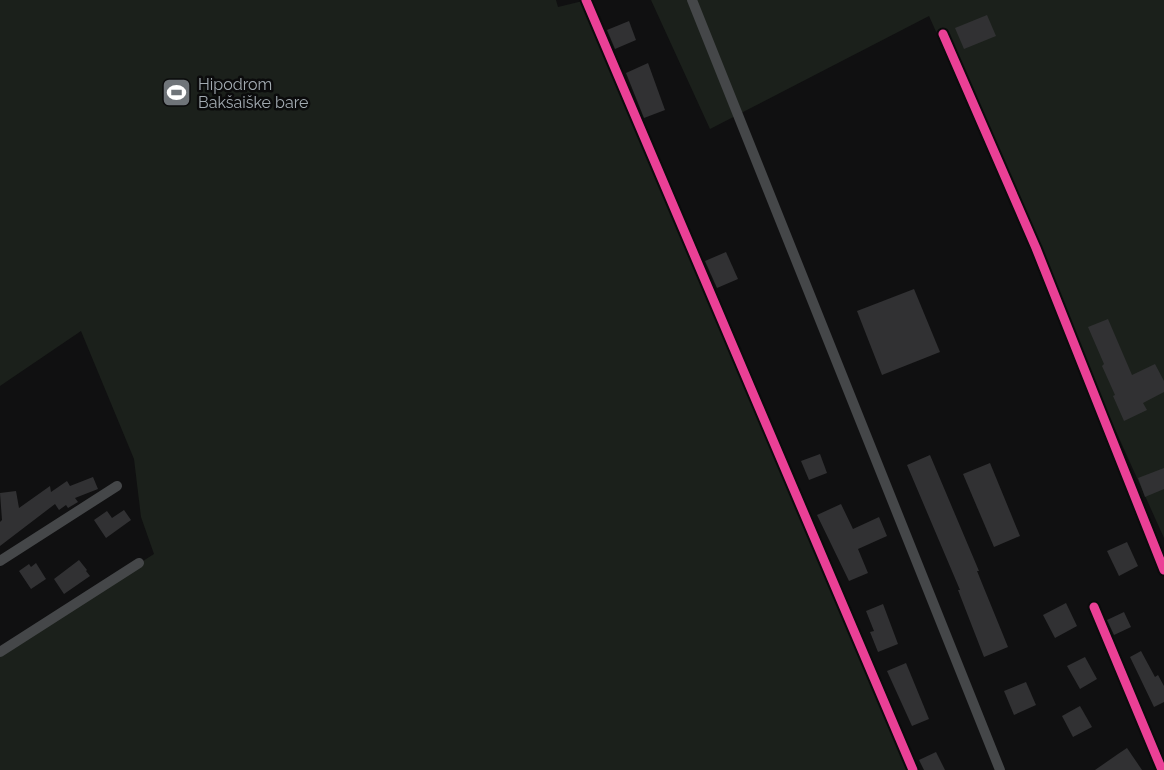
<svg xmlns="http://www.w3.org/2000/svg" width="1164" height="770" viewBox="0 0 1164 770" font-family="Raleway,sans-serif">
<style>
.green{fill:#1b201b}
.building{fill:#313133}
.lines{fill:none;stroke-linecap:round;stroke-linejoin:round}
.street{stroke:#454749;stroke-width:10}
.cycleway-casing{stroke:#0b0b0c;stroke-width:13}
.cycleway{stroke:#ea4096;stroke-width:9}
.labels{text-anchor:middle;stroke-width:5;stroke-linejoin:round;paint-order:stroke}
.poi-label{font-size:16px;fill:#a2aab1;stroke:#0b0b0c;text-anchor:start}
</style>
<rect width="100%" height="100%" fill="#101011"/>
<g class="green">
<polygon points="0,0 556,0 558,7 587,0 913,770 0,770 0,652 154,554 141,517 134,459 81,331 0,386"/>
<polygon points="651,0 1164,0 1164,538 929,16 710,129"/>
</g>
<g class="building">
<polygon points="987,15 996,36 964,49 955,28"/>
<polygon points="629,21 636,40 615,49 607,30"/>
<polygon points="648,63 665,110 644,118 626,73"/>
<polygon points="726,252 738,279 717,288 705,261"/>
<polygon points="914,289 940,352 882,375 857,311"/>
<polygon points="1108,319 1132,375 1155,364 1164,381 1164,392 1143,403 1147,410 1124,421 1113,396 1115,395 1102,366 1104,364 1088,327"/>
<polygon points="820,454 827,473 809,480 801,461"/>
<polygon points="930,455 979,571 977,571 1008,647 984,657 958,590 960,590 907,465"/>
<polygon points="990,463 1020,536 994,547 963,474"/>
<polygon points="1164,468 1164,489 1145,497 1138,478"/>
<polygon points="93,477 98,489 75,498 78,502 68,508 66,505 59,510 55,504 0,546 0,522 2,520 0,493 16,491 19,508 50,486 51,492 67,481 70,486"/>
<polygon points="841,504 853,529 879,517 887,536 858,549 868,573 849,581 817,515"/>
<polygon points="124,510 131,520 106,538 94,520 107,511 112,518"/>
<polygon points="1127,542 1138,566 1119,576 1107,551"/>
<polygon points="79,560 87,570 86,571 90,576 64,594 54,579"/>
<polygon points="36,563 46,579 31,589 19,571 29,564 31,567"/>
<polygon points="1066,603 1077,626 1055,638 1043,615"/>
<polygon points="883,604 898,644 878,652 870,632 874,631 866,611"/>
<polygon points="1124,612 1131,627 1114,635 1107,620"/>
<polygon points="1141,651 1155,677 1158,675 1164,686 1164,702 1154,707 1130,657"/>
<polygon points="1085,657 1097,679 1080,689 1067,666"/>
<polygon points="906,663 929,719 912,726 887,671"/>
<polygon points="1026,682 1036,705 1014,715 1004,691"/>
<polygon points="1080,706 1092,727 1073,737 1062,716"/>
<polygon points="1127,748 1142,770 1095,770 1118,754"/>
<polygon points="936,752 945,770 924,770 919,760"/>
</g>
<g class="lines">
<g class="street">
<polyline points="586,0 913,770"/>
<polyline points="692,0 1000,770"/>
<polyline points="943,34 1036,248 1164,570"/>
<polyline points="0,561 117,486"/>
<polyline points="1094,607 1162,770"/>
<polyline points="0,652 139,563"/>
</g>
<defs>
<g id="cycleway">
<polyline points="586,0 913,770"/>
<polyline points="943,34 1036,248 1164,570"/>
<polyline points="1094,607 1162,770"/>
</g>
</defs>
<use href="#cycleway" class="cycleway-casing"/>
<use href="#cycleway" class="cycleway"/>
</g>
<defs>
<symbol id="stadium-square" viewBox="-11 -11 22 22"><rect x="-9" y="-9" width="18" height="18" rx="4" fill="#6f7479" stroke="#0b0b0c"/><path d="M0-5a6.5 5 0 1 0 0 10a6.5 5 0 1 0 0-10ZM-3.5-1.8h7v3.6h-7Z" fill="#fff"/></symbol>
</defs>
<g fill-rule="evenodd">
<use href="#stadium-square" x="160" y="76" width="33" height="33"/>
</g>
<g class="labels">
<g class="poi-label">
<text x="198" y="90">Hipodrom<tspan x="198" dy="18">Bakšaiške bare</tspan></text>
</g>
</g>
</svg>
